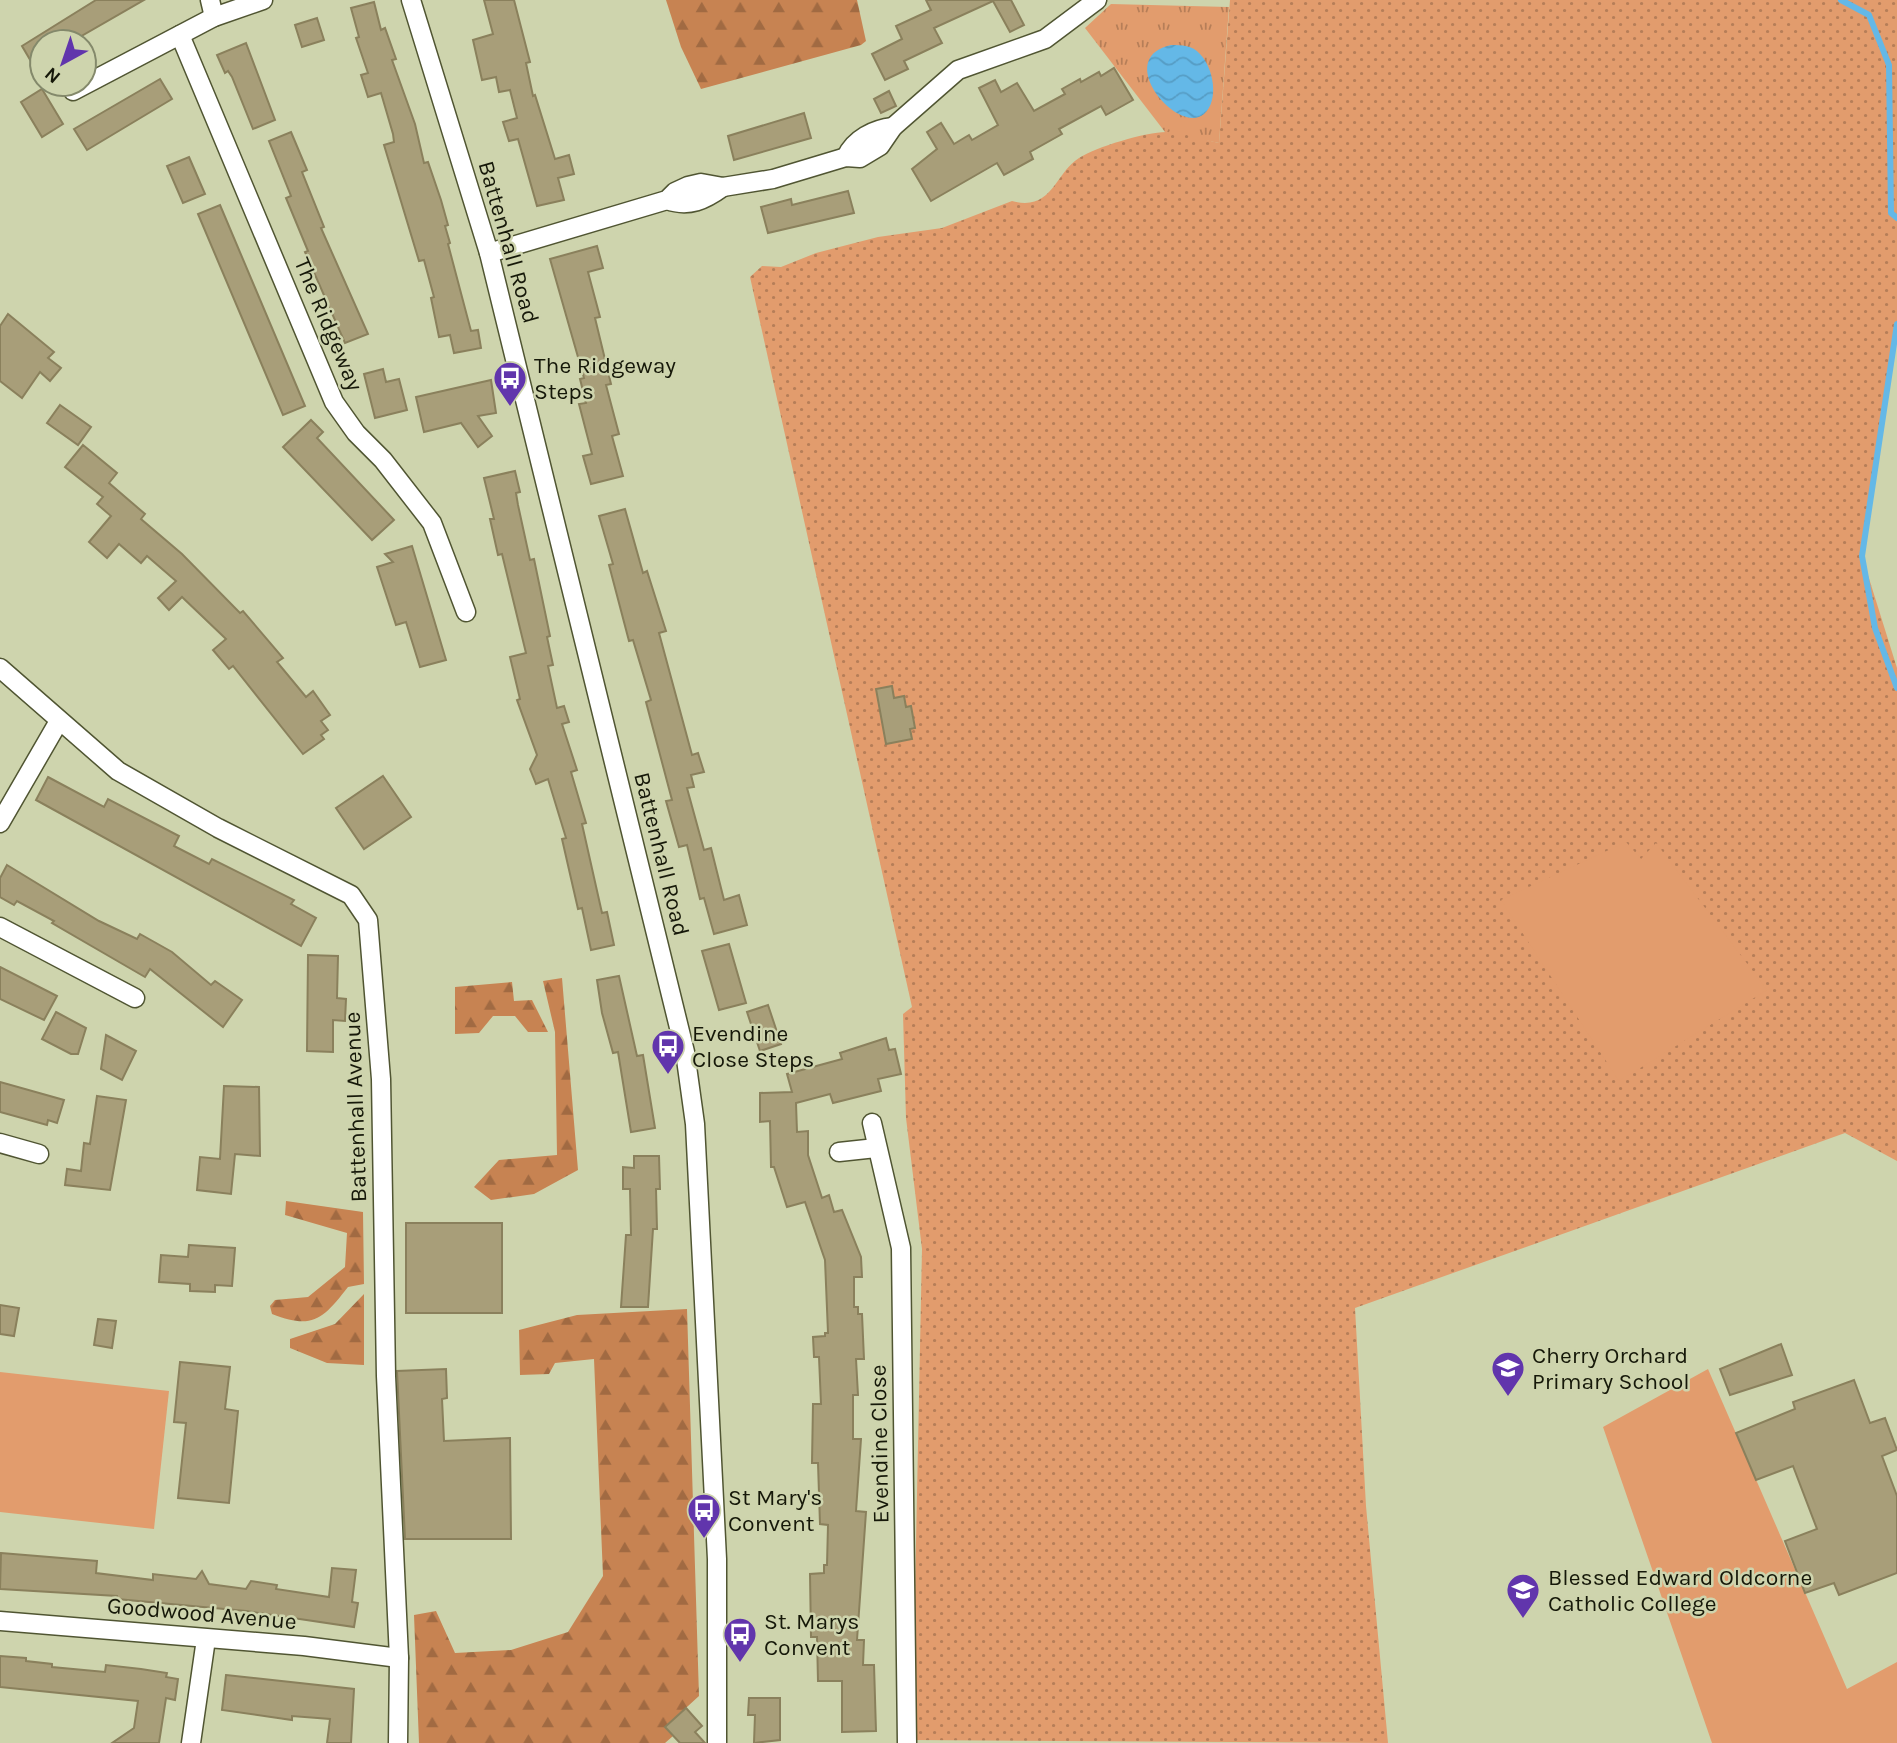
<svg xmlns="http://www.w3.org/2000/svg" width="1897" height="1743" viewBox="0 0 1897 1743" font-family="Karla,sans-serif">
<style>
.grass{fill:url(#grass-tufts)}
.forest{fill:url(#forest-firs)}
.park{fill:url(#park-dots)}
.garden{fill:#e29c6d}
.water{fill:url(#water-waves)}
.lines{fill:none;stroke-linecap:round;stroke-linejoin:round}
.stream{stroke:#64b8e7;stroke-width:6}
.building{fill:#a89e79;stroke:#8a805c;stroke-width:2}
.minor-casing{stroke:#505532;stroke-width:21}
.minor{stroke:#fff;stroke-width:18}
.labels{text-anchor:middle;stroke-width:5;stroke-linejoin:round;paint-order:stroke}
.street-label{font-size:23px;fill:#161809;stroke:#ced4ad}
.poi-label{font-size:23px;fill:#161809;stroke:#ced4ad;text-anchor:start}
</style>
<defs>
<pattern id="grass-tufts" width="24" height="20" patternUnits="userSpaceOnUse" patternTransform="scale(1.75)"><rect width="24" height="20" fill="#e29c6d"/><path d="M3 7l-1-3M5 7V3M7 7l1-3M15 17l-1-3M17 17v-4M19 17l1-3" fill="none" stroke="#b67e58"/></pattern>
<pattern id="forest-firs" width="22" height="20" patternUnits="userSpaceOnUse" patternTransform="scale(1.75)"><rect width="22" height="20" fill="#c78352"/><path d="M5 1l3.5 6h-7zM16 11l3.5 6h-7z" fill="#a16a42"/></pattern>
<pattern id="park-dots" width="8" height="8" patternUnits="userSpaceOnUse" patternTransform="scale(1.75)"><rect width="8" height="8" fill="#e29c6d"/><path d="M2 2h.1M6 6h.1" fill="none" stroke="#b67e58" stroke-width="1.8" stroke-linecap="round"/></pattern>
<pattern id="water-waves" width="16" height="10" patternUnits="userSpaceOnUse" patternTransform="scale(1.75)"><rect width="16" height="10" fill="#64b8e7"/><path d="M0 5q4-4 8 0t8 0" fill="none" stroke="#569dc5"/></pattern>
</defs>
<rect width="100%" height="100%" fill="#ced4ad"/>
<polygon class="grass" points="1111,4 1229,7 1219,143 1165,132 1085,28"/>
<g class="forest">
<polygon points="666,0 857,0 866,41 861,45 701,89 681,47"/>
<polygon points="562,978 578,1170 534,1194 491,1200 474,1187 499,1160 557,1155 555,1032 543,981"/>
<polygon points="512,982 514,1001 532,1000 548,1032 528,1032 515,1016 493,1016 479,1033 455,1034 455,987"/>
<path d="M286 1201 363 1212 364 1284 348 1287C323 1319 313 1330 272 1314L270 1306 275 1300 308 1297 345 1267 347 1233 285 1215Z"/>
<polygon points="364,1294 364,1365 327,1363 290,1348 290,1339 335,1324"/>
<polygon points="687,1309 699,1696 665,1727 673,1736 665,1743 419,1743 414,1615 436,1611 455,1653 511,1650 568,1632 603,1576 594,1359 555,1363 549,1374 520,1375 519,1330 577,1315"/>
</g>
<path class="park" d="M1230 0H1897V323L1862 556 1897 668V1161L1845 1133 1355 1308 1366 1506 1388 1743 912 1740 922 1249 906 1118 903 1014 912 1007 750 277 762 266 781 267 816 253 878 237 942 228 1012 201C1052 212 1055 173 1079 158 1096 147 1146 132 1166 132 1183 133 1202 139 1219 143Z"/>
<g class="garden">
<polygon points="1626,842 1641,859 1656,843 1767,990 1619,1081 1501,900"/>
<polygon points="1708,1369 1847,1689 1897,1662 1897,1743 1712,1743 1603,1427"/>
<polygon points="0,1372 169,1391 154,1529 0,1512"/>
</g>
<path class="water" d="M1171 45C1182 45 1192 45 1200 54 1213 67 1220 100 1204 114 1178 136 1112 58 1171 45Z"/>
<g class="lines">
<g class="stream">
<polyline points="1841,0 1869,15 1889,65 1891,213 1897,218"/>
<polyline points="1897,324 1862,556 1875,628 1897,688"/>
</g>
</g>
<g class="building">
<polygon points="96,0 144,0 71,42 42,42 42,80 22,46"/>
<polygon points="484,0 514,0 530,62 526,63 533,96 535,95 555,159 569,155 574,174 558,178 564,200 537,206 518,139 509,141 503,122 517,118 510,90 499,92 496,77 482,80 473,40 493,34"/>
<polygon points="926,0 1011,0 1024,25 1010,32 993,1 934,28 942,43 904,61 908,69 885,80 872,54 902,39 896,26 931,10"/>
<polygon points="374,2 381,30 385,28 396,59 392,60 415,124 424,163 428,162 441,200 448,225 445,226 450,243 448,244 471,331 478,330 481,348 454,353 450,335 439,337 431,298 434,297 424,260 419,261 384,145 394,142 393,134 381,93 368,97 361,75 368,73 356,38 359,37 351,8"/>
<polygon points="317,18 324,40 302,47 295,25"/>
<polygon points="246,43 275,120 253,129 232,77 228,71 225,73 217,55"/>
<polygon points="1114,68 1133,100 1106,115 1101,106 1059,129 1062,134 1030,152 1033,159 1004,175 997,163 931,201 912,169 937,149 927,132 941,123 954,144 969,135 972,140 998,125 979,88 995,80 1001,92 1017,83 1034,111 1065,94 1062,89 1080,79 1081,82 1099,72 1101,76"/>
<polygon points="160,79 172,99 87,150 74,129"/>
<polygon points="42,89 63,124 42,137 21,102"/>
<polygon points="889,91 896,106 881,113 874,99"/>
<polygon points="804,113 811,138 734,160 728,136"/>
<polygon points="291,132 307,170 302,172 324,227 321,228 368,334 345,343 305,252 308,251 286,198 291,196 269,141"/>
<polygon points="189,157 205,194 183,203 167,166"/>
<polygon points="848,191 854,213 768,233 761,207 791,199 792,205"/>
<polygon points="220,205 305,406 283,415 198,214"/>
<polygon points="597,246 603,268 588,272 600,317 595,318 611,384 606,385 619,434 612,436 623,476 591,484 583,456 592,454 579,404 586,403 580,379 584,378 550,259"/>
<polygon points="8,314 54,352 48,358 61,368 50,381 40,372 22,398 0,381 0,326"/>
<polygon points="383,369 386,382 399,379 407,410 375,418 364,374"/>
<polygon points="491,380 496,413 478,416 492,436 478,447 461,423 424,432 416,397"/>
<polygon points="60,405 91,427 78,445 47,423"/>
<polygon points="311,420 323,432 317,438 394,520 372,540 283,447"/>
<polygon points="83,445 117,473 109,483 145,514 141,519 182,554 240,613 243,611 283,658 277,662 306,697 313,691 330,715 321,721 328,730 321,735 324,739 303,754 233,666 229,669 213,650 226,639 182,597 169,610 158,598 176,581 147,556 141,563 119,544 107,558 89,542 111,516 97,504 103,497 65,467"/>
<polygon points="515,471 520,492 516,493 518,505 530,560 534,559 550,636 547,637 553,665 548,666 557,708 564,706 569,722 562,724 577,770 571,772 586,823 582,824 602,913 607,912 614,945 591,950 582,908 578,909 562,839 566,838 548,779 536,784 530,769 537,755 517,700 520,699 510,657 526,653 502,554 498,555 490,519 494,519 484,478"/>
<polygon points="625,509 643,573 647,571 666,631 659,633 692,755 698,753 704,772 691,775 694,787 687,788 704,850 711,848 724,900 739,895 747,925 714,934 704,898 700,899 687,845 679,847 666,801 672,800 646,702 651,700 633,640 629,641 609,565 613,564 599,516"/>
<polygon points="412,546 446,660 420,667 406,622 396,625 377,567 393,562 385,554"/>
<polygon points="892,686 894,698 904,696 906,707 911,706 915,728 910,729 912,739 886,744 876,689"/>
<polygon points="383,776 411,817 364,849 336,808"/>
<polygon points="48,777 104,807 108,799 179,836 174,846 209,864 212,859 294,900 291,904 316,918 301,946 36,800"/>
<polygon points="7,865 99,921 137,939 140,934 172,952 211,985 215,981 242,1000 223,1027 150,969 145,977 52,923 54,921 17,901 14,905 0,897 0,878"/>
<polygon points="729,944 746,1003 719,1010 702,951"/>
<polygon points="308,955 338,956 337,998 346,999 345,1021 333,1020 333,1052 307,1051"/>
<polygon points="0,967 57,996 44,1020 0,999"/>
<polygon points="619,976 637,1056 643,1055 655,1128 631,1132 618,1052 613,1053 602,1013 597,980"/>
<polygon points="768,1005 781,1044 760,1051 747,1012"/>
<polygon points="56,1012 86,1028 78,1054 71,1054 42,1039"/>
<polygon points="106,1035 136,1051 122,1080 101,1069"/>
<polygon points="886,1038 889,1050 895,1049 901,1074 878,1079 881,1091 833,1103 830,1094 796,1103 797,1132 808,1131 808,1155 822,1198 829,1195 834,1212 842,1210 861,1257 862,1277 854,1277 854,1307 858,1307 858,1314 862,1314 864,1359 856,1359 858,1395 853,1395 853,1439 861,1439 856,1511 866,1512 857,1640 864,1640 863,1665 874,1665 876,1731 842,1732 842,1681 818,1681 817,1637 811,1637 810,1574 824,1573 824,1565 827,1565 828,1525 820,1524 818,1463 812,1463 813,1404 821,1404 819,1357 814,1357 813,1337 825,1336 825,1333 828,1333 825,1260 805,1202 787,1207 774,1167 771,1167 770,1121 760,1122 760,1093 792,1092 787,1074 842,1059 840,1053"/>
<polygon points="0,1082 64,1100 57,1123 48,1120 47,1125 0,1112"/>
<polygon points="224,1086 259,1087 260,1156 235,1154 231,1194 197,1190 200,1157 220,1159"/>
<polygon points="97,1096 126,1100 110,1190 65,1185 67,1169 81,1171 84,1143 90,1144"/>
<polygon points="634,1156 659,1156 660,1189 656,1189 657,1229 653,1229 648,1307 621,1307 626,1235 631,1235 630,1189 623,1189 623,1167 634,1168"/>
<rect x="406" y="1223" width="96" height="90"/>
<polygon points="189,1245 235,1248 232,1286 215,1285 215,1292 190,1291 190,1284 159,1282 161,1255 188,1257"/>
<polygon points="0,1305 19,1308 14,1336 0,1334"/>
<polygon points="98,1319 116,1321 112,1348 94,1345"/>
<polygon points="1781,1344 1792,1375 1730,1395 1720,1369"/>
<polygon points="180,1362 230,1367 225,1409 238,1411 229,1503 178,1498 186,1423 174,1422"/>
<polygon points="446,1369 447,1398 442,1399 444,1441 510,1438 511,1539 405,1539 397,1371"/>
<polygon points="1854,1380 1870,1423 1885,1418 1897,1450 1882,1456 1897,1496 1897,1573 1839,1595 1834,1583 1805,1593 1785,1541 1817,1529 1793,1466 1756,1480 1736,1433 1795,1409 1793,1402"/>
<polygon points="1,1553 97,1561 96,1573 153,1580 153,1574 196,1579 202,1571 209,1584 246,1589 251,1581 277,1585 276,1589 329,1597 332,1568 356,1570 352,1602 358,1603 354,1627 246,1611 117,1599 117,1596 0,1589"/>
<polygon points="0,1656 26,1658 26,1661 52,1664 52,1667 105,1672 106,1665 141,1669 167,1673 166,1677 178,1679 175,1700 166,1698 159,1743 112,1743 134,1728 138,1701 0,1687"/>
<polygon points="226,1675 354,1689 351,1743 327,1743 330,1719 292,1716 292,1720 222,1710"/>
<polygon points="749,1698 780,1698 780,1740 754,1743 755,1715 748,1715"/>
<polygon points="686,1708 702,1726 695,1732 705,1743 680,1743 665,1727"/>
</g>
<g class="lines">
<defs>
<g id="minor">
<polyline points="210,0 214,17"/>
<polyline points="411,0 489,253 685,1052 695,1124 717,1559 717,1743"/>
<polyline points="180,35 334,402 356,433 383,460 432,523 466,612"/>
<polyline points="73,91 214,17 263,0"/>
<path d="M846 157C854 139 874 129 893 127"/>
<path d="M667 200C689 208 705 200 723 187"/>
<polyline points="489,253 667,200 675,192 688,186 701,183 723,187 773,179 846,157 860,158 880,146 893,127 958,70 1045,39 1097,0"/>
<polyline points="0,668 118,771 218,828 351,895 368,920 381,1079 386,1376 399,1658 398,1743"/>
<polyline points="0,823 59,721"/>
<polyline points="0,927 135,998"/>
<polyline points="872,1123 901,1248 907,1743"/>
<polyline points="0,1143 39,1154"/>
<polyline points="839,1152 876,1148"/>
<polyline points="0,1621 304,1646 399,1658"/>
<polyline points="191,1743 206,1639"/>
</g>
</defs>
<use href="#minor" class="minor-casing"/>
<use href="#minor" class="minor"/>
</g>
<defs>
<symbol id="bus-pin" viewBox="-11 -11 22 30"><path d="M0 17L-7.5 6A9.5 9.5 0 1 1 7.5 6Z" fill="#6135ac" stroke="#ced4ad"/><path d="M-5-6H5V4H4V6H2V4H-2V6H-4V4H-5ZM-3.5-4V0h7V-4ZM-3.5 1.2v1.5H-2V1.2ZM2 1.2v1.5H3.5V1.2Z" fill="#fff"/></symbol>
<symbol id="school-pin" viewBox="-11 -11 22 30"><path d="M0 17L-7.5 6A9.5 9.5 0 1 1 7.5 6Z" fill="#6135ac" stroke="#ced4ad"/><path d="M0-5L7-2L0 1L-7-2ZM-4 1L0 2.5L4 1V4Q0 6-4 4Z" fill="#fff"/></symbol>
</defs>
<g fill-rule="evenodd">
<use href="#bus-pin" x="491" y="359" width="38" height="52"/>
<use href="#bus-pin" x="649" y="1027" width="38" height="52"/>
<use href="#school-pin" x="1489" y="1349" width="38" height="52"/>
<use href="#bus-pin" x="685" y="1491" width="38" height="52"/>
<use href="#school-pin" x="1504" y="1571" width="38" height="52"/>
<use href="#bus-pin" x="721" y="1615" width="38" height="52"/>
</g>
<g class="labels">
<g class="street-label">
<text transform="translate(509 242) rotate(74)" y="8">Battenhall Road</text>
<text transform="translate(329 324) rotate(67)" y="8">The Ridgeway</text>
<text transform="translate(662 854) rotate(76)" y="8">Battenhall Road</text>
<text transform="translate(355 1107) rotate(-92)" y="8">Battenhall Avenue</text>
<text transform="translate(879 1444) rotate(-91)" y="8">Evendine Close</text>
<text transform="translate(202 1613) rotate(5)" y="8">Goodwood Avenue</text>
</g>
<g class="poi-label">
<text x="534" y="373">The Ridgeway<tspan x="534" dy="26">Steps</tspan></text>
<text x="692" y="1041">Evendine<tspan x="692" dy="26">Close Steps</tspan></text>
<text x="1532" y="1363">Cherry Orchard<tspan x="1532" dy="26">Primary School</tspan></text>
<text x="728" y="1505">St Mary's<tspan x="728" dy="26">Convent</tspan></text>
<text x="1548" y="1585">Blessed Edward Oldcorne<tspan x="1548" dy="26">Catholic College</tspan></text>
<text x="764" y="1629">St. Marys<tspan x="764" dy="26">Convent</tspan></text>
</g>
</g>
<g transform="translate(63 63) rotate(220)"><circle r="33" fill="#ced4ad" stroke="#84896b" stroke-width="2"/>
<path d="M0-5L12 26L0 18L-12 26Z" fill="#6135ac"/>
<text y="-10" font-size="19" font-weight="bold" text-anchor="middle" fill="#161809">N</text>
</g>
</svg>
